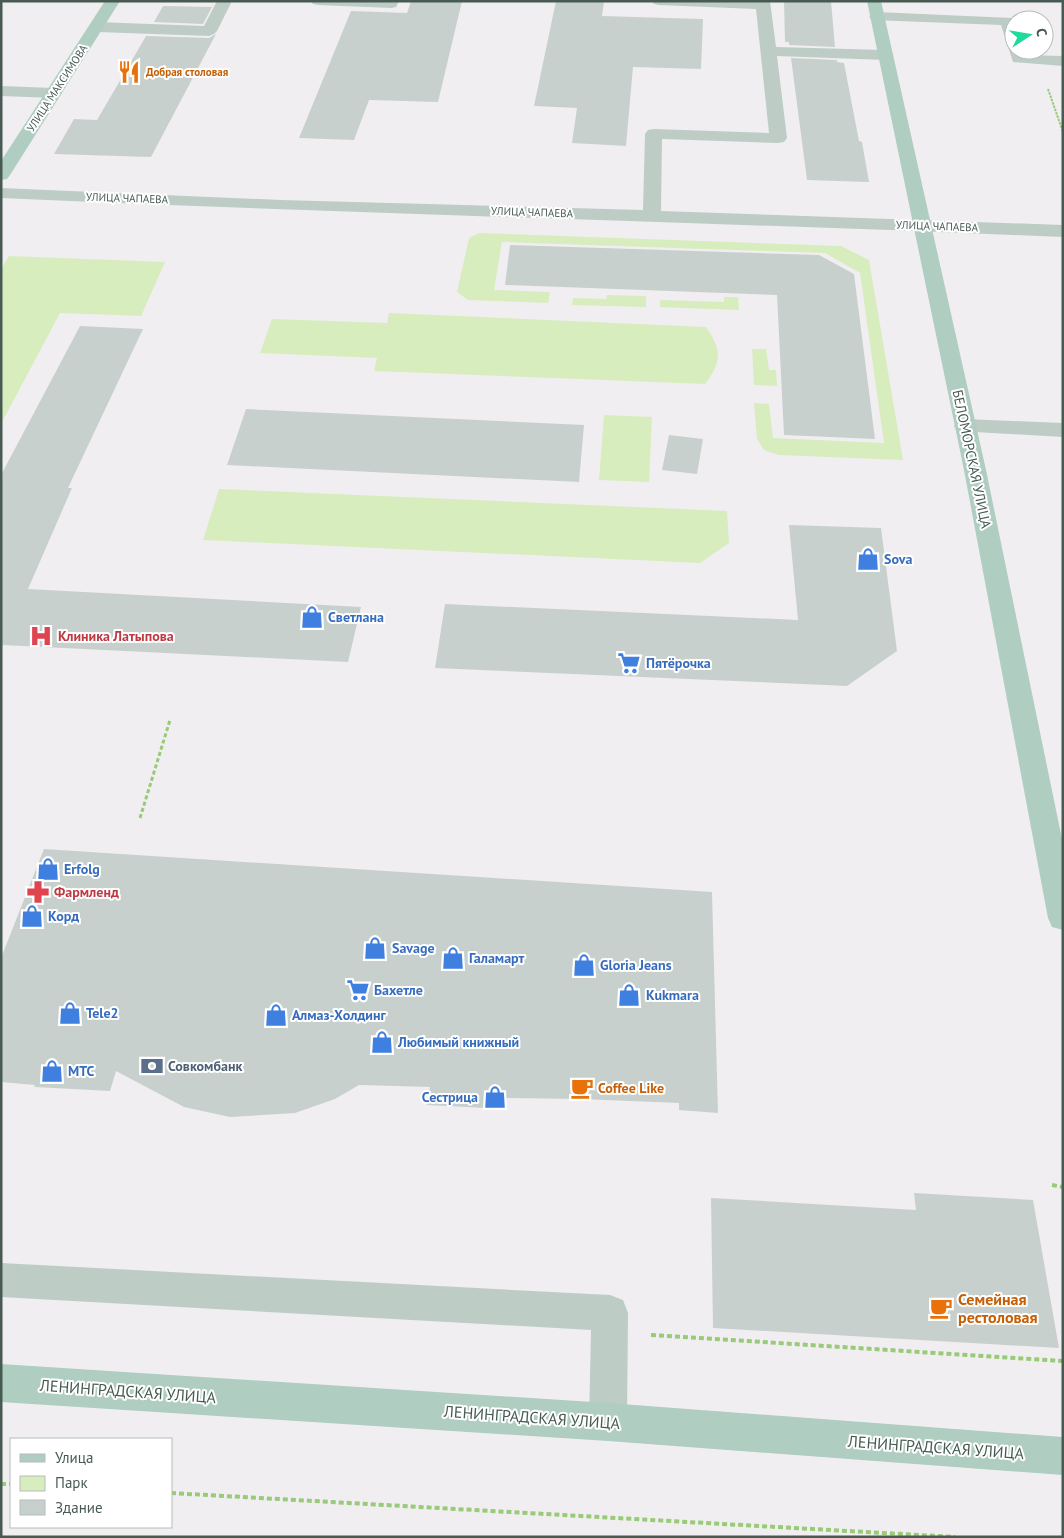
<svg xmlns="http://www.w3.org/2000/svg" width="1064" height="1538" viewBox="0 0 1064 1538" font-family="'PT Sans',sans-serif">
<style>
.green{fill:#d7edbe}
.building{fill:#c8d0ce}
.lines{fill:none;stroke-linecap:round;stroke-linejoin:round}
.path-far2{stroke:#98ca77;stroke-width:2;stroke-dasharray:2.5 1;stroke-linecap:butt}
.path-far1{stroke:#98ca77;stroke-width:3;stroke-dasharray:4 2.5;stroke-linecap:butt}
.path{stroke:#98ca77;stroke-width:4;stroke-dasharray:5 3;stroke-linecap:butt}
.minor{fill:#bdcdc6;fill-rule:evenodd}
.major{fill:#afcdc0;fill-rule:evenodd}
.labels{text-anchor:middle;stroke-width:4;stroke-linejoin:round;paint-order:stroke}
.far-food-label{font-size:11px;font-weight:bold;fill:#c56008;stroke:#fff;text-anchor:start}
.far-street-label{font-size:11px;fill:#475b53;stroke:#fff}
.street-label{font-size:14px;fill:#475b53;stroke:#fff}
.shop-label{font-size:14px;font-weight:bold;fill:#366cbe;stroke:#fff;text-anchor:start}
.health-label{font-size:14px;font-weight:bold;fill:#be3a42;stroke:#fff;text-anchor:start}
.service-label{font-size:14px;font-weight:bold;fill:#4e5e75;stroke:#fff;text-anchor:start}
.food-label{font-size:14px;font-weight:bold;fill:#c56008;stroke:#fff;text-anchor:start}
.near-food-label{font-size:16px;font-weight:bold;fill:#c56008;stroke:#fff;text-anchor:start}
.near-street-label{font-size:16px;fill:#475b53;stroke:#fff}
</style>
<rect width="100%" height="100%" fill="#f1eef1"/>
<g class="green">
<polygon points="479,233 841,246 869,260 903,460 779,455 764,450 757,439 754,403 769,404 773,438 884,443 860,273 825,253 502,242 494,290 550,292 548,303 468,300 457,292 469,238"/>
<polygon points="9,256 165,262 141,316 60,313 1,424 1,269"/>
<polygon points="607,295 646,296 646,307 572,305 573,298 606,299"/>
<polygon points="724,297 738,297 739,310 660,307 660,300 724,302"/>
<path d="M389 313 706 327C722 350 722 362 705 384L374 371 377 358 260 353 272 319 387 323Z"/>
<polygon points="752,349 766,349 769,370 776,370 777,386 754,385"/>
<polygon points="604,415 652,417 649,482 599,480"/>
<polygon points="219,489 727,511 729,543 700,563 203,540"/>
</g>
<g class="building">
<polygon points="411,1 462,1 438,102 369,100 354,140 299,138 351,11 407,13"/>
<polygon points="556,1 604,1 602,16 703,19 701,69 633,67 626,146 572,143 577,108 534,106"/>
<polygon points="784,1 831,1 835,47 789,45 789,42 785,42"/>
<polygon points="163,6 212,7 203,24 154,22"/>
<polygon points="216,34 151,157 54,154 74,119 97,120 146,36 209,38"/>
<polygon points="791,58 837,60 837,62 844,63 859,141 862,142 869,182 807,180"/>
<polygon points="510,245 819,255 854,274 875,439 784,435 777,295 505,285"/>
<polygon points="80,326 143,329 68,488 72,488 28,589 361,607 348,662 3,645 1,650 1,475"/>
<polygon points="246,409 584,425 579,482 227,465"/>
<polygon points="669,435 703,439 697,474 662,470"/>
<polygon points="789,525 881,528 897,651 847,686 435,668 445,604 798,620"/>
<polygon points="44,849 712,892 718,1113 679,1110 679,1103 580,1099 506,1098 505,1109 427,1105 430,1087 359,1085 335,1099 295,1113 230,1117 184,1107 116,1071 110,1091 34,1087 35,1085 1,1082 1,958"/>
<polygon points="914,1193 1033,1200 1059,1348 713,1328 711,1198 916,1210"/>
</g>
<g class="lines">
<polyline class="path-far2" points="1048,89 1063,132"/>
<polyline class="path-far1" points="140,818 170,720"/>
<g class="path">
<polyline points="1052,1185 1063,1187"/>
<polyline points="651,1335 1063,1361"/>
<polyline points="1,1484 11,1484"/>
<polyline points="171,1493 955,1537"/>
</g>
<g class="minor">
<polygon points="217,1 232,1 217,31 214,34 209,36 97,32 92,30 89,27 92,24 97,22 204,26"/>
<polygon points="311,1 399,1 396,7 391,8 318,5 313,4"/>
<path d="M652 1H770L776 47 885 50 891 52 893 55 891 58 885 60 777 56 787 138 784 142 778 143 662 139 661 211 1063 225V237C709 222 355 214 1 198V188L281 200 643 210 645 134 648 130 654 129 769 133 756 9 659 5 654 4Z"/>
<polygon points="877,12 1012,18 1014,20 1014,50 1024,50 1025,55 1063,56 1063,66 1013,62 1001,25 872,20 869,17 872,14"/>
<polygon points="1,86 54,88 60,90 62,93 60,96 54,98 1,96"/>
<polygon points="965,419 1063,423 1063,437 957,431 954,426 957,421"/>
<polygon points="1,1263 610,1295 623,1300 628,1313 627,1422 622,1436 608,1441 594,1436 589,1422 591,1330 1,1297"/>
</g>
<g class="major">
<polygon points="105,1 120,1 10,175 7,179 1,180 1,161"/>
<polygon points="867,1 881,1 986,470 1063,844 1063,930 1052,927 1048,918 964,470"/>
<polygon points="1,1364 608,1403 1063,1437 1063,1475 608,1441 1,1402"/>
</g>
</g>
<defs>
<symbol id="restaurant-bare" viewBox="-9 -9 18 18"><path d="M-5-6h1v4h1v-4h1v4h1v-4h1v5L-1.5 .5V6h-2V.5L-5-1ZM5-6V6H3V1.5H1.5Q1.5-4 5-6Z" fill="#e8710a" stroke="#fff" stroke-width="2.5" paint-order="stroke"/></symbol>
<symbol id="shop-bare" viewBox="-9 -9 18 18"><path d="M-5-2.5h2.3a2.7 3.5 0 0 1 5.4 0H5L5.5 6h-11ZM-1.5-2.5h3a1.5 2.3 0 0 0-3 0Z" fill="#3f7fe0" stroke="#fff" stroke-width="2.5" paint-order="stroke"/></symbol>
<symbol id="hospital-bare" viewBox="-9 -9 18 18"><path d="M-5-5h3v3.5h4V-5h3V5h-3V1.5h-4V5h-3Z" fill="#e0444e" stroke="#fff" stroke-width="2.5" paint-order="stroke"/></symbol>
<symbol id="supermarket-bare" viewBox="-9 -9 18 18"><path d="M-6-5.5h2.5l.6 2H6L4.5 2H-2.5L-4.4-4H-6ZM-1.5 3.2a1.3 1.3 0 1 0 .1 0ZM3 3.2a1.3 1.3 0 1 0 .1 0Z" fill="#3f7fe0" stroke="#fff" stroke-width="2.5" paint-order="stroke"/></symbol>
<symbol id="pharmacy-bare" viewBox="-9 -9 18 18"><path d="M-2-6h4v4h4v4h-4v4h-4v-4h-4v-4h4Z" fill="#e0444e" stroke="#fff" stroke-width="2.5" paint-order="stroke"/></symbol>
<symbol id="bank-bare" viewBox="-9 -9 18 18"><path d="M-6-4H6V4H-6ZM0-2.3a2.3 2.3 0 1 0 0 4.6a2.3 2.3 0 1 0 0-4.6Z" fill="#5c6f8a" stroke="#fff" stroke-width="2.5" paint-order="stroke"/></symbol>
<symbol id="cafe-bare" viewBox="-9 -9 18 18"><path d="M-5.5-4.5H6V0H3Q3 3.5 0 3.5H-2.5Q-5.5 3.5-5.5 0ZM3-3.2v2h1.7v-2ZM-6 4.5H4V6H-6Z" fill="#e8710a" stroke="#fff" stroke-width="2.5" paint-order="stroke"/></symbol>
</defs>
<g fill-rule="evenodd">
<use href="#restaurant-bare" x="113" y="56" width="32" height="32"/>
<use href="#shop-bare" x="852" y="543" width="32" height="32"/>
<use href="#shop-bare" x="296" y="601" width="32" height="32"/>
<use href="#hospital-bare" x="25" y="620" width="32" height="32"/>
<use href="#supermarket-bare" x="613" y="647" width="32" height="32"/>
<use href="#shop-bare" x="32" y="853" width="32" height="32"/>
<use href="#pharmacy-bare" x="22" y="876" width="32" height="32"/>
<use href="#shop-bare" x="16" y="900" width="32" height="32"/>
<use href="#shop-bare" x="359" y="932" width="32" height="32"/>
<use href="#shop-bare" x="437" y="942" width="32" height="32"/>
<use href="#shop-bare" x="568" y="949" width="32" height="32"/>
<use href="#supermarket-bare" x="342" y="974" width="32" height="32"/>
<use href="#shop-bare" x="613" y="979" width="32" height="32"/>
<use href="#shop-bare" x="54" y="997" width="32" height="32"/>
<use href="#shop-bare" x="260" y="999" width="32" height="32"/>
<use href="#shop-bare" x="366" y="1026" width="32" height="32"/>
<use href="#bank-bare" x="136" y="1050" width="32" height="32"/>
<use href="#shop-bare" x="36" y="1055" width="32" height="32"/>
<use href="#cafe-bare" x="566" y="1072" width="32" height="32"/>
<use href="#shop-bare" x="479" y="1081" width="32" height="32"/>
<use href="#cafe-bare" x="925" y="1292" width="32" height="32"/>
</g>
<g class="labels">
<g class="far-food-label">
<text x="146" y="76">Добрая столовая</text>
</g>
<g class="far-street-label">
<text transform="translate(57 88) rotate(-57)" y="4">УЛИЦА МАКСИМОВА</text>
<text transform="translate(127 198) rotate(2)" y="4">УЛИЦА ЧАПАЕВА</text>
<text transform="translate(532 212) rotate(2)" y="4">УЛИЦА ЧАПАЕВА</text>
<text transform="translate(937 226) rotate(2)" y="4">УЛИЦА ЧАПАЕВА</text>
</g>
<g class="street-label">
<text transform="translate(972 459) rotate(78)" y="5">БЕЛОМОРСКАЯ УЛИЦА</text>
</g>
<g class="shop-label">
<text x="884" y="564">Sova</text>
<text x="328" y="622">Светлана</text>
<text x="646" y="668">Пятёрочка</text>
<text x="64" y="874">Erfolg</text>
<text x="48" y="921">Корд</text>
<text x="392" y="953">Savage</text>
<text x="469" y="963">Галамарт</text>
<text x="600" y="970">Gloria Jeans</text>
<text x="374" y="995">Бахетле</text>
<text x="646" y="1000">Kukmara</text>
<text x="86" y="1018">Tele2</text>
<text x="292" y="1020">Алмаз-Холдинг</text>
<text x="398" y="1047">Любимый книжный</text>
<text x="68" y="1076">МТС</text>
<text x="478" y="1102" text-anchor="end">Сестрица</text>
</g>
<g class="health-label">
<text x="58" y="641">Клиника Латыпова</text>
<text x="54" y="897">Фармленд</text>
</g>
<g class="service-label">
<text x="168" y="1071">Совкомбанк</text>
</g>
<g class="food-label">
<text x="598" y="1093">Coffee Like</text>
</g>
<g class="near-food-label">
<text x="958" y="1305">Семейная<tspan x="958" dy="18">рестоловая</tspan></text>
</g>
<g class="near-street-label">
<text transform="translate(128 1391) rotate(4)" y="6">ЛЕНИНГРАДСКАЯ УЛИЦА</text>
<text transform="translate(532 1417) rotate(4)" y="6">ЛЕНИНГРАДСКАЯ УЛИЦА</text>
<text transform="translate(936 1447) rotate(4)" y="6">ЛЕНИНГРАДСКАЯ УЛИЦА</text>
</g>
</g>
<rect width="1064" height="1538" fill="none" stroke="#475b53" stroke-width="5"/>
<rect x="10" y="1438" width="162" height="90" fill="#ffffff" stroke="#b5bdba"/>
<rect x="20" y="1454" width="25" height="8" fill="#afcdc0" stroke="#b5bdba"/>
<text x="55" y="1463" font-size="15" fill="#475b53">Улица</text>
<rect x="20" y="1476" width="25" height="15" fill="#d7edbe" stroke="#b5bdba"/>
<text x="55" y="1488" font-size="15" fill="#475b53">Парк</text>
<rect x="20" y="1500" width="25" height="15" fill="#c8d0ce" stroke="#b5bdba"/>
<text x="55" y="1513" font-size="15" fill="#475b53">Здание</text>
<g transform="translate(1029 35) rotate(78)"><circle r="24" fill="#ffffff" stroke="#b5bdba"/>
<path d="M0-4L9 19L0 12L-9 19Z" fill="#1edb9a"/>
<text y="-8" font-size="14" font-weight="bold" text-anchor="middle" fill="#475b53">С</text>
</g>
</svg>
